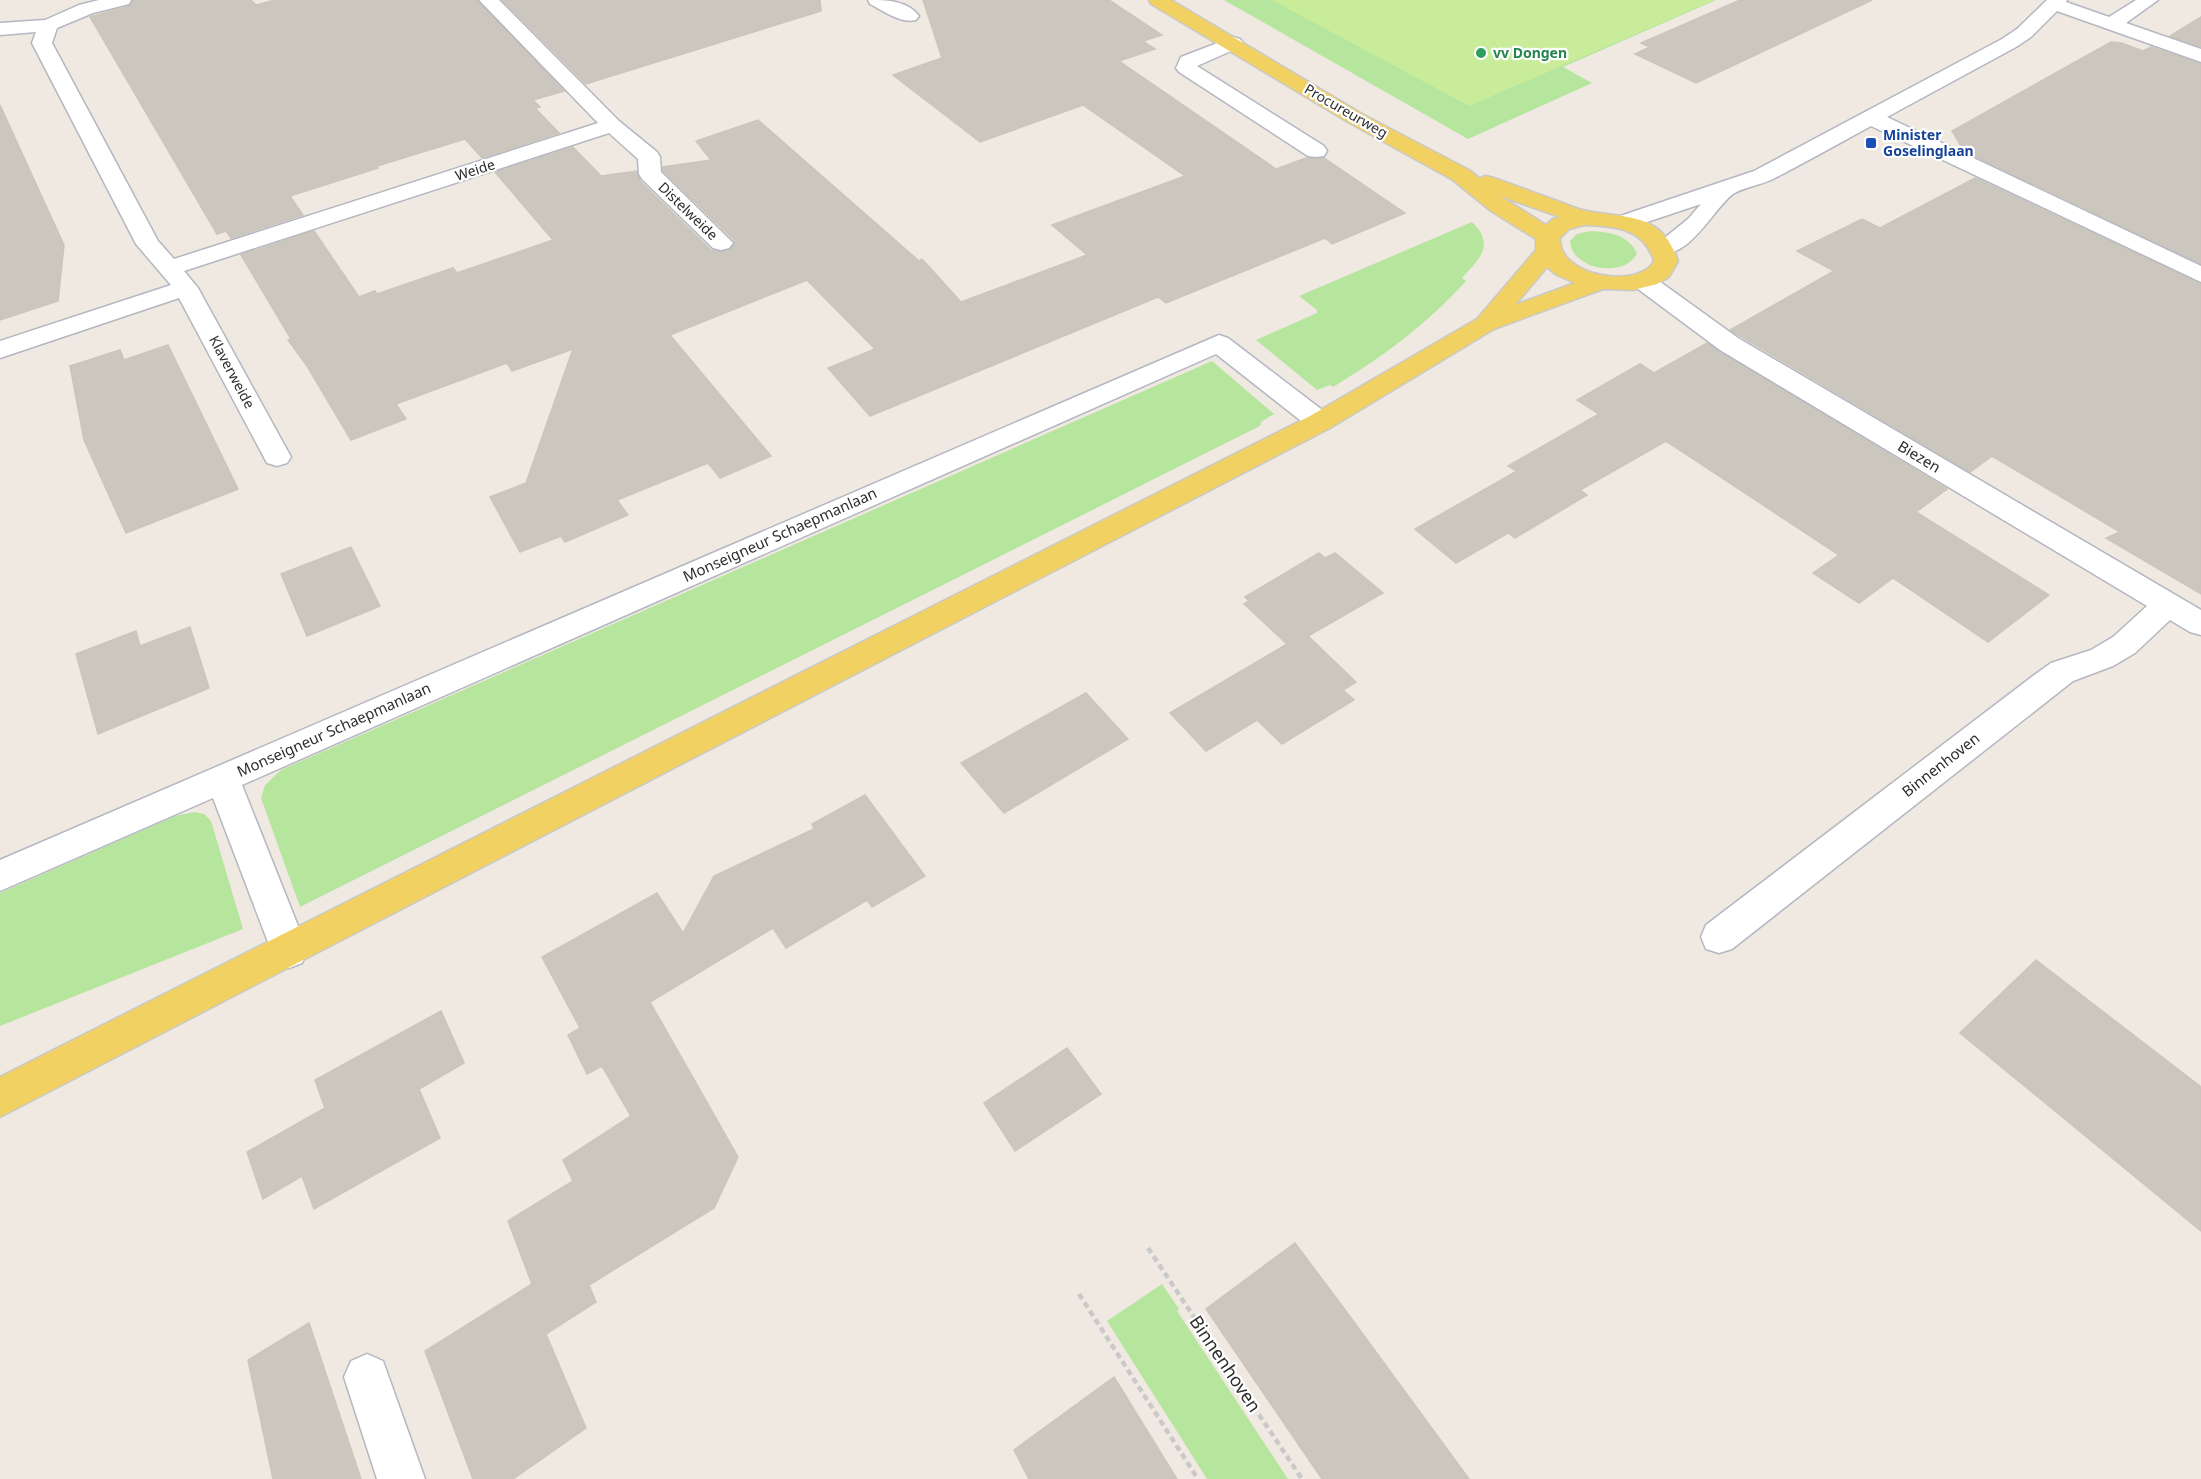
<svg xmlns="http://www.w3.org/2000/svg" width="2201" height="1479" viewBox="0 0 2201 1479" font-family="'Noto Sans',sans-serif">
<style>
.green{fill:#b6e59e}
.pitch{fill:#c9ec9a}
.building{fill:#cbc7bf;stroke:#cbc5ba;stroke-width:1.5}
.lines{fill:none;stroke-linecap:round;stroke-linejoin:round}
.minor-casing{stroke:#b4b7c1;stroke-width:3}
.major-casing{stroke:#c9c9c9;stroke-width:3}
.path{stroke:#c9c9c9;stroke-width:4.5;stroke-dasharray:6 4;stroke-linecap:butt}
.minor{fill:#fff;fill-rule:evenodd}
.major{fill:#f2d163;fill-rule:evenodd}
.leisure-dot{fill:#2e9e5b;stroke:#fff;stroke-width:2}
.transit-dot{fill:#1a4fb4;stroke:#fff;stroke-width:2}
.labels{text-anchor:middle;stroke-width:4.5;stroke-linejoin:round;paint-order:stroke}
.far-leisure-label{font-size:14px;font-weight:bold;fill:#27864d;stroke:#fff;text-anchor:start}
.far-street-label{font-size:14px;fill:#2e2e2e;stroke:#fff}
.far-transit-label{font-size:14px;font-weight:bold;fill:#164399;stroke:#fff;text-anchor:start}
.street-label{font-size:15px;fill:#2e2e2e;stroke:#fff}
.near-street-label{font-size:18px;fill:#2e2e2e;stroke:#fff}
</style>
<rect width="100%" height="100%" fill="#efe9e1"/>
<g class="green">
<polygon points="1224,0 1716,0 1563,67 1592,83 1468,139"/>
<path d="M1472 222C1496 245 1479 259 1462 278L1466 281C1426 325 1384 356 1333 387L1330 385 1317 390 1256 340 1317 313V310L1299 296Z"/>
<path d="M1590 231C1609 232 1627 234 1637 253 1625 279 1571 270 1570 241L1577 234Z"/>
<polygon points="1212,361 1274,414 1261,422 1260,426 300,907 261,798 265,785 281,770"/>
<polygon points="195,812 204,814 211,821 243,929 0,1026 0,893 175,816"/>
<polygon points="1162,1284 1179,1309 1177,1311 1288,1479 1207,1479 1107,1321"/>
</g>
<polygon class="pitch" points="1272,0 1714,0 1469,106"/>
<g class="building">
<polygon points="133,0 251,0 256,5 275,0 477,0 564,91 533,100 540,107 535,108 559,133 482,158 465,139 377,166 378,168 290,196 303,215 231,238 226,231 217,234 90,17 130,6"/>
<polygon points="502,0 820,0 821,11 586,84"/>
<polygon points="923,0 1109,0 1162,35 1143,41 1155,49 1119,61 1276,169 1306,158 1324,158 1405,213 1332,244 1325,238 1166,303 1158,297 870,416 828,368 875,349 807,280 670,335 771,456 720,478 708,463 617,500 628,515 565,542 561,536 520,552 490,497 526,483 573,349 512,371 507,363 396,404 406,419 351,440 307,366 288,340 291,339 241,255 314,231 359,297 375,291 377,294 453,268 457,273 553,240 495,172 573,147 601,176 637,171 640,181 711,250 720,252 730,250 735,241 663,171 663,167 711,160 696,141 758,120 919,261 922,259 961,302 1087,255 1052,225 1185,176 1083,105 980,142 893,75 942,58"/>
<polygon points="1740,0 1872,0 1696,83 1635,54 1650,47 1641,43"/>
<polygon points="2201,17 2201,47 2170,36"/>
<polygon points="2111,42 2121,43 2143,51 2151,47 2201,64 2201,264 1964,151 1952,131"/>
<polygon points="0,105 64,245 58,301 0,320"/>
<polygon points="1975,178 2201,284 2201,594 2106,538 2120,532 1992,456 1970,472 1730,330 1834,271 1797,251 1862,219 1880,228"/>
<polygon points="1707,343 1947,489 1916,512 2049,595 1988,642 1893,578 1859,603 1813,573 1839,555 1666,441 1580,490 1587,495 1515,538 1508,533 1456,563 1415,529 1517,471 1508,466 1599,414 1577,400 1640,364 1654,373"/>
<polygon points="168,345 238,489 126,533 84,440 70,366 120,350 124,360"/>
<polygon points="351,547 380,606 307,636 281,574"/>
<polygon points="1319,553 1325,558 1335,553 1383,593 1308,636 1356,682 1343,690 1354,700 1282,744 1257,720 1206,751 1170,713 1287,644 1244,604 1249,601 1245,597"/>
<polygon points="190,627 209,688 98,734 76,654 136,631 140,646"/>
<polygon points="1086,693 1128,739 1004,813 961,763"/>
<polygon points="865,795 925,876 872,907 867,900 786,948 773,928 650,1002 738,1157 714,1208 589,1285 596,1302 546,1334 586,1428 513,1479 473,1479 425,1351 532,1284 508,1221 573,1181 563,1160 631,1116 602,1066 587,1074 568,1035 580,1028 542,957 657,893 683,933 714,876 814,829 812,824"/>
<polygon points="2036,960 2201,1087 2201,1231 1960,1033"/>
<polygon points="441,1011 464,1063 419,1089 440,1138 314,1209 302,1176 263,1199 247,1152 325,1108 315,1080"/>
<polygon points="1067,1048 1101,1094 1015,1151 984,1103"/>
<polygon points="1295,1243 1340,1303 1469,1479 1322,1479 1206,1309"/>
<polygon points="309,1323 361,1479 273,1479 248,1360"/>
<polygon points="1114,1377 1177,1479 1029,1479 1014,1450"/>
</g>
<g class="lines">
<defs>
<g id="minor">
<polygon points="99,0 131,0 129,4 93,13 57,28 52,43 158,241 174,259 598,123 479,0 499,0 619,121 657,152 660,157 661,172 733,243 729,248 721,250 713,248 642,179 639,174 638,159 609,133 184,271 198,288 291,457 287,463 277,466 267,463 179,298 0,358 0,341 171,285 136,244 32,43 36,32 0,35 0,23 45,20 79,5"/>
<path d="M868 0C885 0 907 0 919 16L916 20C901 24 884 11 870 4Z"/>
<path d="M2047 0H2067L2066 2 2109 17 2136 0H2158L2126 23 2201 49V62L2057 11 2031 37 2016 47 1887 117 2201 266V282L1871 126C1838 144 1806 162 1773 179 1761 185 1744 187 1733 194 1712 210 1689 261 1656 253L1652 248 1688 219 1701 204 1626 229 1618 227 1614 222 1618 217 1635 211 1754 171 2002 39 2017 29Z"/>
<polygon points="1233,37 1240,39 1243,43 1240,47 1197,66 1324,146 1327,151 1324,156 1316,157 1308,156 1179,72 1176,68 1181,57"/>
<polygon points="1643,274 1652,276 1738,338 2201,610 2201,635 2190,632 2170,620 2135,653 2113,666 2073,681 1732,949 1719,953 1706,949 1701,937 1706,925 2033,676 2051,663 2091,650 2113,637 2147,606 1720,350 1634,286 1631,281 1634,276"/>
<polygon points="1219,335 1228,338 1330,416 1333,422 1330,428 1320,431 1310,428 1216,354 242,785 308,951 302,963 289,968 276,963 213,798 0,891 0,860"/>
<polygon points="367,1354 383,1361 425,1479 377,1479 344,1377 351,1361"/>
</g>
<path id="major" d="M1149 0H1171L1362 114 1469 170 1479 178 1486 176 1494 178C1516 186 1538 194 1560 202 1569 205 1578 210 1587 211 1628 219 1662 212 1678 261L1669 277 1657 284 1633 290 1603 289 1494 329 1330 428 0 1117V1077L1310 416 1477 319 1536 250V239L1491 211 1453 180 1348 122 1151 4ZM1500 196 1560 217 1553 219 1546 225ZM1584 225C1615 226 1644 228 1654 261 1641 289 1558 278 1560 238L1569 229ZM1547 267 1557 275 1575 283 1515 305Z"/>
</defs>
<use href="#minor" class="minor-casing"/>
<use href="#major" class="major-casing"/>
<g class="path">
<polyline points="1148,1248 1302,1479"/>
<polyline points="1079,1294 1198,1479"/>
</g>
<use href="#minor" class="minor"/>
<use href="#major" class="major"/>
</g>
<circle class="leisure-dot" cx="1481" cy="53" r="6"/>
<rect class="transit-dot" x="1865" y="137" width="12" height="12" rx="3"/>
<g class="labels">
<g class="far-leisure-label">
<text x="1493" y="58">vv Dongen</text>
</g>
<g class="far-street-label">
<text transform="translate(1346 111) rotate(30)" y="5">Procureurweg</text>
<text transform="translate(475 170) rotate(-18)" y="5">Weide</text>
<text transform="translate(688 211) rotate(44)" y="5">Distelweide</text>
<text transform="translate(232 372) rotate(62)" y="5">Klaverweide</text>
</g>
<g class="far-transit-label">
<text x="1883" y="140">Minister<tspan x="1883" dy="16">Goselinglaan</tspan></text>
</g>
<g class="street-label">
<text transform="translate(1919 457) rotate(31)" y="5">Biezen</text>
<text transform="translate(780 535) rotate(-24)" y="5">Monseigneur Schaepmanlaan</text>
<text transform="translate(334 730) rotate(-24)" y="5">Monseigneur Schaepmanlaan</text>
<text transform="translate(1941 765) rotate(-38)" y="5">Binnenhoven</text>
</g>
<g class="near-street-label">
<text transform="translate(1225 1364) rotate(56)" y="6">Binnenhoven</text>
</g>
</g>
</svg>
